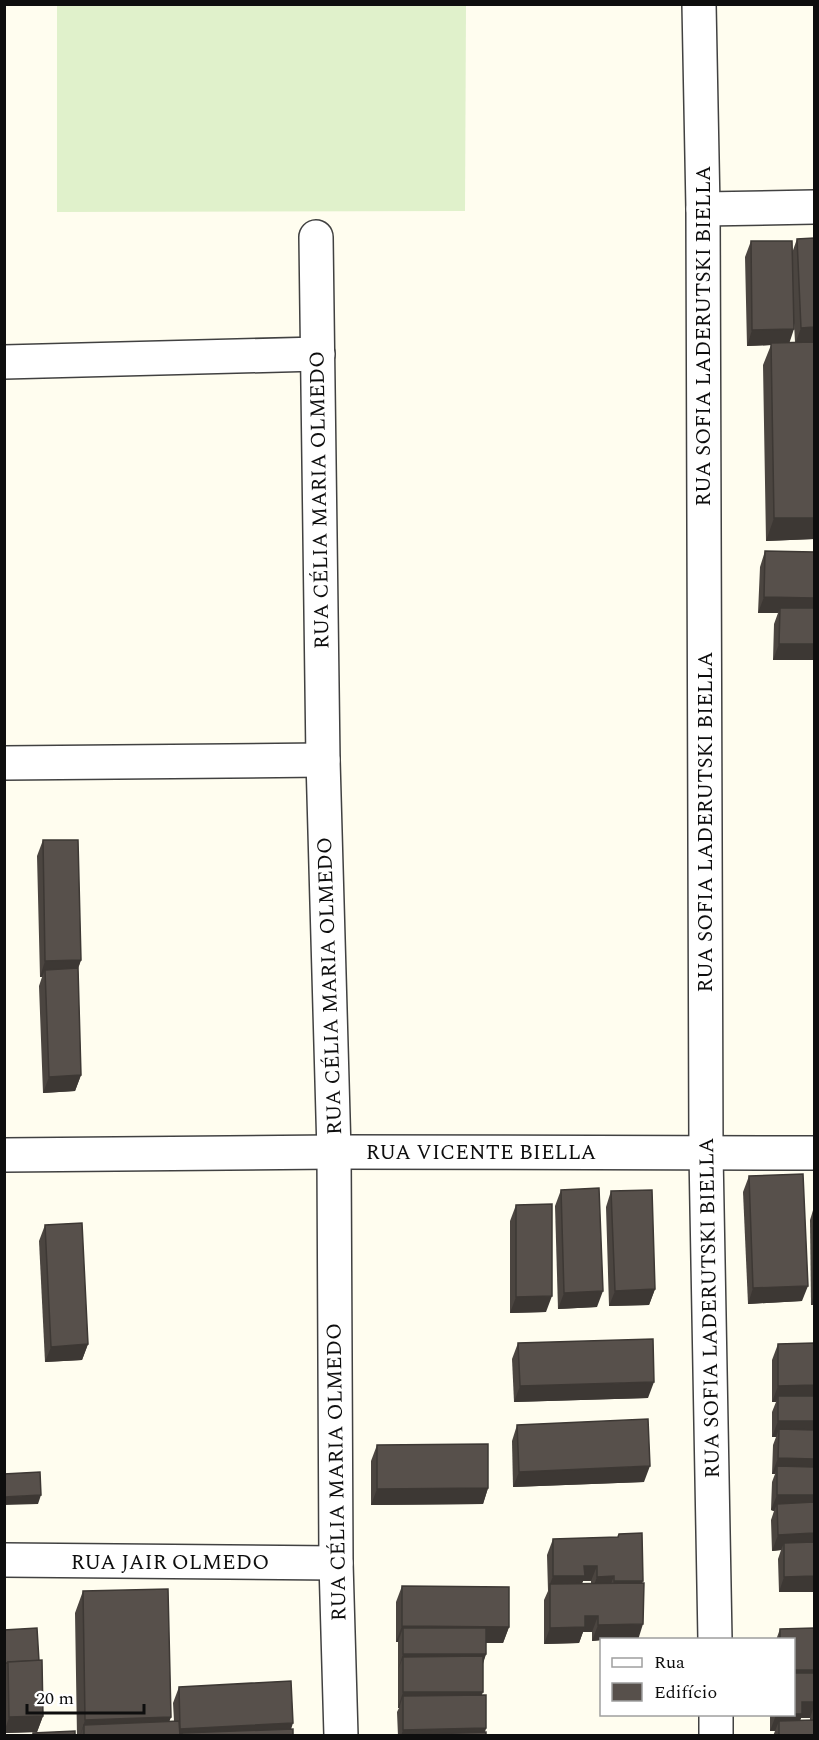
<svg xmlns="http://www.w3.org/2000/svg" width="819" height="1740" viewBox="0 0 819 1740" font-family="Spectral,serif">
<style>
.pitch{fill:#e0f1cb}
.lines{fill:none;stroke-linecap:round;stroke-linejoin:round}
.street-casing{stroke:#414141;stroke-width:36}
.street{stroke:#fff;stroke-width:33}
.wall{fill:#4b4540;fill-rule:evenodd}
.shaded-wall{fill:#3d3834}
.building{fill:#57504b;stroke:#3d3834;stroke-width:1.5}
.labels{text-anchor:middle;stroke-width:6;stroke-linejoin:round;paint-order:stroke}
.street-label{font-size:21px;fill:#0e0e0e;stroke:#fff}
</style>
<rect width="100%" height="100%" fill="#fffdef"/>
<polygon class="pitch" points="57,5 466,5 465,211 57,212"/>
<g class="lines">
<defs>
<g id="street">
<polyline points="699,4 703,209 706,1153 715,1640"/>
<polyline points="703,209 814,207"/>
<polyline points="316,237 323,760 334,1152 336,1563 341,1736"/>
<polyline points="4,362 318,354"/>
<polyline points="4,763 323,760"/>
<polyline points="4,1155 334,1152 814,1153"/>
<polyline points="4,1560 336,1563"/>
<polyline points="716,1714 716,1736"/>
</g>
</defs>
<use href="#street" class="street-casing"/>
<use href="#street" class="street"/>
</g>
<g class="wall">
<path d="M814 238V539L766 541 763 365 771 345 747 346 745 257 751 241 792 253 797 239ZM794 323 795 342H789Z"/>
<polygon points="765,551 814,552 814,660 773,660 774,624 778,613 758,613 760,567"/>
<polygon points="43,840 81,960 78,969 81,1075 75,1091 43,1093 39,986 42,977 40,977 37,856"/>
<polygon points="749,1176 802,1301 748,1304 743,1192"/>
<polygon points="561,1190 597,1307 558,1309 555,1206"/>
<polygon points="611,1191 655,1289 649,1305 609,1306 606,1207"/>
<polygon points="516,1205 546,1312 510,1313 510,1221"/>
<polygon points="814,1207 814,1305 811,1305 810,1220"/>
<polygon points="45,1225 88,1344 82,1360 45,1362 39,1241"/>
<polygon points="518,1343 648,1398 514,1402 512,1359"/>
<polygon points="814,1343 814,1592 779,1592 778,1559 781,1550 772,1551 771,1520 774,1511 771,1510 772,1482 775,1474 772,1474 773,1445 776,1437 772,1437 772,1412 776,1402 772,1402 772,1360 778,1344"/>
<polygon points="517,1425 644,1482 513,1487 512,1441"/>
<polygon points="377,1445 488,1488 483,1504 371,1505 371,1461"/>
<path d="M642 1533 602 1640 592 1641V1632H583L579 1643 544 1644V1600L548 1591 547 1555 553 1539 618 1537ZM583 1581H591V1583H582Z"/>
<polygon points="402,1586 509,1627 503,1643 486,1643 486,1654 483,1664 481,1695 486,1728 485,1732 486,1736 398,1736 397,1712 399,1708 398,1708 398,1642 396,1642 396,1602"/>
<polygon points="83,1591 171,1717 169,1721 174,1721 173,1703 179,1687 291,1729 293,1736 77,1736 75,1613"/>
<path d="M814 1628V1736H773L775 1731H770V1714H794V1640H776L780 1629ZM801 1718H810V1720H800Z"/>
<polygon points="4,1630 39,1661 43,1716 37,1732 4,1733"/>
</g>
<g class="shaded-wall">
<polygon points="814,327 814,343 795,344 801,328"/>
<polygon points="794,329 789,344 771,343 771,345 747,346 752,330"/>
<polygon points="774,518 814,518 814,539 766,541"/>
<polygon points="764,597 814,598 814,614 780,608 778,613 758,613"/>
<polygon points="779,644 814,644 814,660 773,660"/>
<polygon points="81,960 75,976 45,970 42,977 40,977 45,961"/>
<polygon points="81,1075 75,1091 43,1093 49,1077"/>
<polygon points="808,1286 802,1301 748,1304 753,1288"/>
<polygon points="655,1289 649,1305 609,1306 615,1291"/>
<polygon points="603,1291 597,1307 558,1309 564,1293"/>
<polygon points="814,1294 814,1305 811,1305"/>
<polygon points="552,1296 546,1312 510,1313 516,1297"/>
<polygon points="88,1344 82,1360 45,1362 51,1347"/>
<polygon points="654,1382 648,1398 514,1402 520,1386"/>
<polygon points="814,1385 814,1401 778,1396 776,1402 772,1402 778,1386"/>
<polygon points="778,1421 814,1421 814,1437 779,1429 776,1437 772,1437"/>
<polygon points="778,1458 814,1459 814,1475 777,1466 775,1474 772,1474"/>
<polygon points="650,1466 644,1482 513,1487 519,1472"/>
<polygon points="488,1488 483,1504 371,1505 377,1489"/>
<polygon points="41,1495 38,1504 4,1505 4,1497"/>
<polygon points="777,1495 814,1495 814,1511 777,1504 774,1511 771,1510"/>
<polygon points="814,1533 814,1548 784,1543 781,1550 772,1551 778,1535"/>
<polygon points="584,1566 597,1566 591,1581 583,1581 579,1592 550,1584 553,1576"/>
<polygon points="614,1576 608,1592 591,1593 597,1577"/>
<polygon points="814,1576 814,1592 779,1592 784,1577"/>
<polygon points="614,1581 643,1581 637,1597 608,1597"/>
<polygon points="585,1616 598,1616 592,1632 583,1632 579,1643 544,1644 550,1628"/>
<polygon points="643,1624 638,1640 602,1640 592,1641 598,1625"/>
<polygon points="402,1626 509,1627 503,1643 403,1642 403,1628 398,1642 396,1642"/>
<polygon points="403,1654 486,1654 480,1670 403,1657 398,1670"/>
<polygon points="794,1670 814,1670 814,1685 794,1686"/>
<polygon points="403,1692 483,1692 477,1708 403,1696 399,1708 398,1708"/>
<polygon points="802,1702 814,1702 814,1706 810,1718 801,1718 797,1730 779,1721 775,1731 770,1731 776,1715"/>
<polygon points="43,1716 37,1732 4,1733 9,1717"/>
<polygon points="171,1717 164,1736 84,1725 80,1736 85,1720"/>
<polygon points="293,1723 289,1736 182,1733 181,1736 178,1736 180,1729"/>
<polygon points="486,1728 483,1736 401,1736 403,1730"/>
</g>
<g class="building">
<polygon points="814,238 814,327 801,328 797,239"/>
<polygon points="751,241 792,241 794,329 752,330"/>
<polygon points="814,342 814,518 774,518 771,343"/>
<polygon points="765,551 814,552 814,598 764,597"/>
<polygon points="780,608 814,608 814,644 779,644"/>
<polygon points="43,840 78,840 81,960 45,961"/>
<polygon points="78,968 81,1075 49,1077 45,970"/>
<polygon points="803,1174 808,1286 753,1288 749,1176"/>
<polygon points="599,1188 603,1291 564,1293 561,1190"/>
<polygon points="652,1190 655,1289 615,1291 611,1191"/>
<polygon points="552,1204 552,1296 516,1297 516,1205"/>
<polygon points="82,1223 88,1344 51,1347 45,1225"/>
<polygon points="653,1339 654,1382 520,1386 518,1343"/>
<polygon points="814,1343 814,1385 778,1386 778,1344"/>
<rect x="778" y="1396" width="36" height="25"/>
<polygon points="648,1419 650,1466 519,1472 517,1425"/>
<polygon points="779,1429 814,1430 814,1459 778,1458"/>
<polygon points="488,1444 488,1488 377,1489 377,1445"/>
<polygon points="777,1466 814,1467 814,1495 777,1495"/>
<polygon points="40,1472 41,1495 4,1497 4,1474"/>
<polygon points="814,1502 814,1533 778,1535 777,1504"/>
<polygon points="642,1533 643,1581 614,1581 614,1576 597,1577 597,1566 584,1566 585,1576 553,1576 553,1539 618,1537 619,1534"/>
<polygon points="814,1542 814,1576 784,1577 784,1543"/>
<polygon points="644,1583 643,1624 598,1625 598,1616 585,1616 585,1627 550,1628 550,1584"/>
<polygon points="402,1586 509,1587 509,1627 402,1626"/>
<polygon points="168,1589 171,1717 85,1720 83,1591"/>
<polygon points="37,1628 39,1661 8,1662 8,1663 4,1663 4,1630"/>
<rect x="403" y="1628" width="83" height="26"/>
<polygon points="814,1628 814,1670 794,1670 794,1640 780,1640 780,1629"/>
<polygon points="483,1656 483,1692 403,1692 403,1657"/>
<polygon points="42,1660 43,1716 9,1717 8,1662"/>
<polygon points="794,1673 814,1673 814,1702 802,1702 802,1714 794,1714"/>
<polygon points="291,1681 293,1723 180,1729 179,1687"/>
<polygon points="486,1695 486,1728 403,1730 403,1696"/>
<polygon points="814,1720 814,1736 779,1736 779,1721"/>
<polygon points="179,1721 180,1736 84,1736 84,1725"/>
<polygon points="293,1729 293,1736 182,1736 182,1733"/>
<polygon points="75,1731 75,1736 33,1736 33,1733"/>
<polygon points="486,1732 486,1736 403,1735"/>
</g>
<g class="labels">
<g class="street-label">
<text transform="translate(703 336) rotate(-90)" y="7">RUA SOFIA LADERUTSKI BIELLA</text>
<text transform="translate(319 500) rotate(-91)" y="7">RUA CÉLIA MARIA OLMEDO</text>
<text transform="translate(705 822) rotate(-90)" y="7">RUA SOFIA LADERUTSKI BIELLA</text>
<text transform="translate(329 986) rotate(-92)" y="7">RUA CÉLIA MARIA OLMEDO</text>
<text x="481" y="1159">RUA VICENTE BIELLA</text>
<text transform="translate(709 1308) rotate(-91)" y="7">RUA SOFIA LADERUTSKI BIELLA</text>
<text transform="translate(336 1472) rotate(-91)" y="7">RUA CÉLIA MARIA OLMEDO</text>
<text x="170" y="1569">RUA JAIR OLMEDO</text>
</g>
</g>
<rect width="819" height="1740" fill="none" stroke="#0e0e0e" stroke-width="12"/>
<rect x="600" y="1638" width="195" height="78" fill="#ffffff" stroke="#9f9f9f" stroke-width="1.5"/>
<rect x="612" y="1658" width="30" height="9" fill="#ffffff" stroke="#9f9f9f" stroke-width="1.5"/>
<text x="654" y="1668" font-size="18" fill="#0e0e0e">Rua</text>
<rect x="612" y="1683" width="30" height="18" fill="#57504b" stroke="#9f9f9f" stroke-width="1.5"/>
<text x="654" y="1698" font-size="18" fill="#0e0e0e">Edifício</text>
<path d="M27 1704v9h117v-9" fill="none" stroke="#0e0e0e" stroke-width="3"/>
<text x="36" y="1704" font-size="18" fill="#0e0e0e" stroke="#ffffff" stroke-width="4.5" paint-order="stroke">20 m</text>
</svg>
